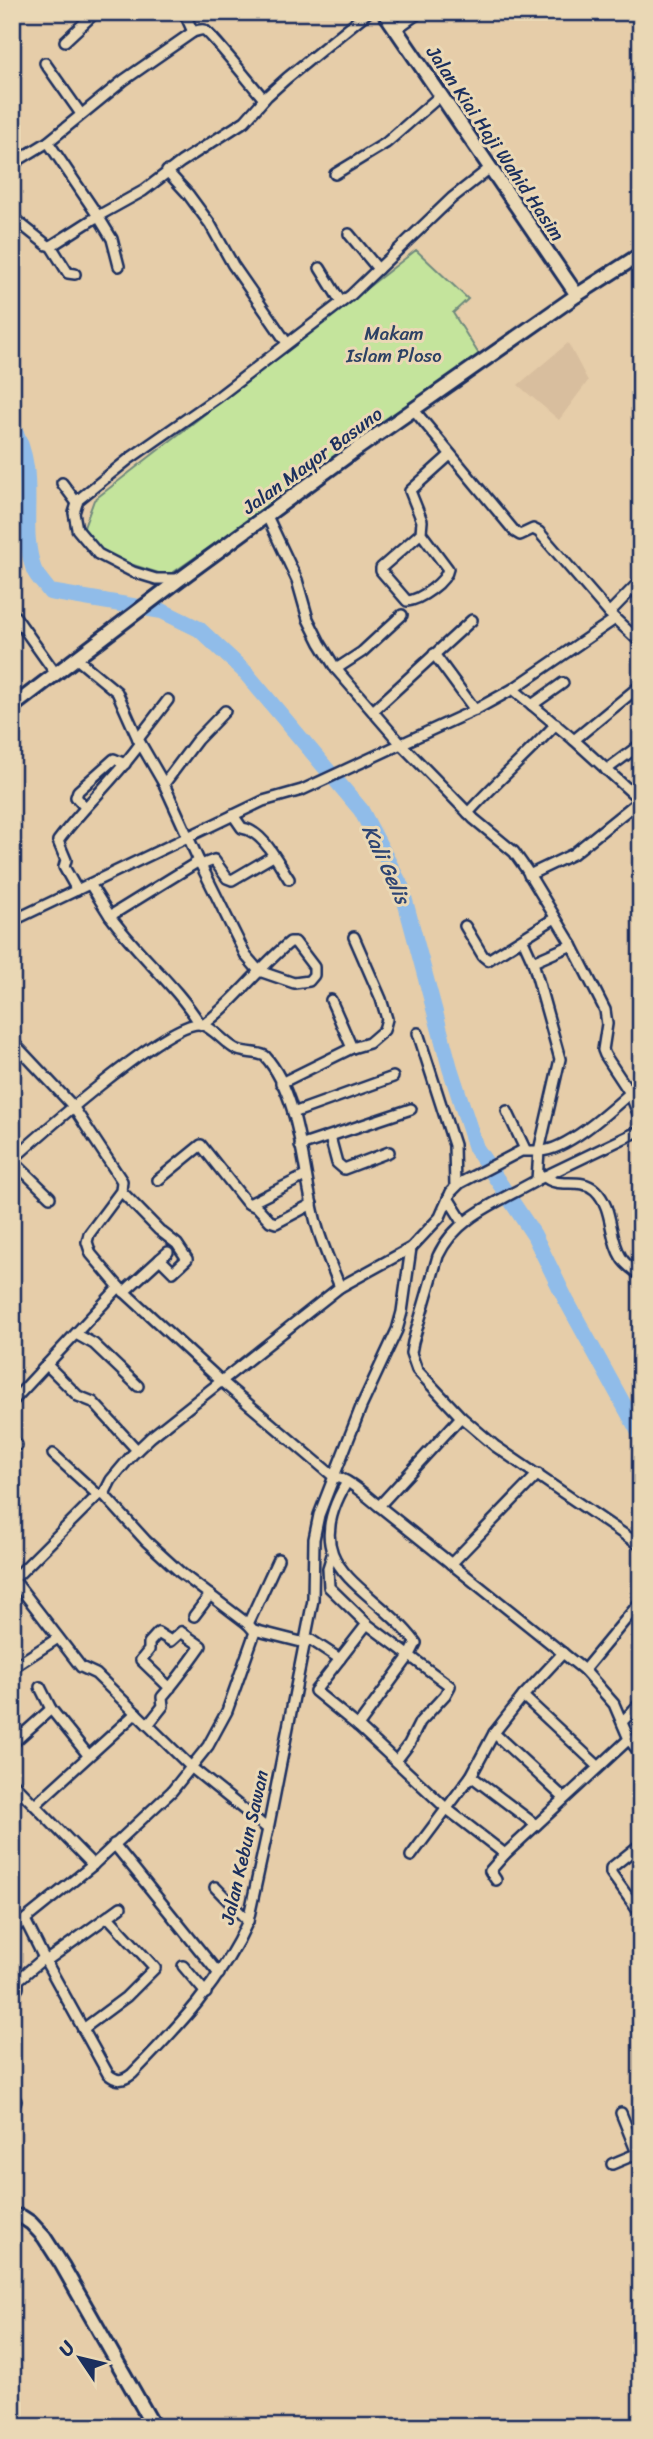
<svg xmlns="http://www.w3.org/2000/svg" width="653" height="2439" viewBox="0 0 653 2439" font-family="Sriracha,sans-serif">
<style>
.built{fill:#d8be9e}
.green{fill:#c4e49c;stroke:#708a7d;stroke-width:2}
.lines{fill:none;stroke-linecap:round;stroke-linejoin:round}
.river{stroke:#90bce9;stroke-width:16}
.street-casing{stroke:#1b2f5e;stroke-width:14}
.secondary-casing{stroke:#1b2f5e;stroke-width:18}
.street{stroke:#ead8b5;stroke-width:9}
.secondary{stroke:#ead8b5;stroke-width:12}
.labels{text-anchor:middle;stroke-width:6;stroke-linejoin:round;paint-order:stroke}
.street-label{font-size:19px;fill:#1b2f5e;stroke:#ead8b5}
.park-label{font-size:19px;fill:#2c4164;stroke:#ead8b5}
.water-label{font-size:21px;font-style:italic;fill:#2d4473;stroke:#ead8b5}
</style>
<rect width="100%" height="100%" fill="#e6cda9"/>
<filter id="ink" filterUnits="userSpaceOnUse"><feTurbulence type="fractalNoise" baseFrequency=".0143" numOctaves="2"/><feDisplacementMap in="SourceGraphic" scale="14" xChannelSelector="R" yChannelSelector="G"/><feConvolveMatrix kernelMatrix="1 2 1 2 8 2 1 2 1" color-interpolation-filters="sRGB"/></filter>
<g filter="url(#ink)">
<polygon class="built" points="568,343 588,381 559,420 518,385"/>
<polygon class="green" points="416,250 468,299 453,313 480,356 345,454 168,576 105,556 82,533 94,500"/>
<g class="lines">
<path class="river" d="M12 426C41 475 17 521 34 570 37 577 45 585 50 592L162 611 199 629 244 671 361 810 401 886 450 1068 476 1148 534 1235 566 1300 641 1436"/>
<defs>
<g id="street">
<polyline points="184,12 193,32"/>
<polyline points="396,29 420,12"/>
<polyline points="65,41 96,12"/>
<polyline points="45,63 81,114"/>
<polyline points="48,142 98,216 143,191 181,162 245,121 267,96 287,78 368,12"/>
<path d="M12 164 48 142 124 80 193 32C196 31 201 29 204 30 210 32 255 89 264 99"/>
<polyline points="167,171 188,194 210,224 233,265 287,343"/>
<polyline points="12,174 12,184"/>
<polyline points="335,174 386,143 441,95"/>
<polyline points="12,217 47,245 51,246 98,216 112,239 119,266"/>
<polyline points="349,234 378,269"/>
<polyline points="51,246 68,273 75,274"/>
<polyline points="320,268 341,302"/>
<polyline points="414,410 515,532 520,535 533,529 539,532 609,613 641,643"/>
<polyline points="62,483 77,503"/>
<path d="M421 533 448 569C446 582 420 600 407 601L381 571V568L421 533 422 521 410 491 450 455"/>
<polyline points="180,579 156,579 133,572 98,554 77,529 74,513 78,500 129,459 218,397 351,295 452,198 490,168"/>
<polyline points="12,612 56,674"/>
<polyline points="609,613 641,580"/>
<polyline points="434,654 475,710"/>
<path d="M77 659 117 692 138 739 164 784 199 861 246 956 259 971 294 983 309 981 314 975V967L295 942H290C259 967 236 1001 203 1025"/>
<polyline points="336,669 362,652 402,615"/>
<polyline points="513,689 615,619"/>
<polyline points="532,705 563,683"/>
<polyline points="374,710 472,620"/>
<polyline points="138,739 168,700"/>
<polyline points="574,740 641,685"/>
<polyline points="606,770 641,744"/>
<polyline points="164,784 197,740 225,711"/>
<path d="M641 801 574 740 513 689 475 710 401 744 474 819 514 852 526 869 572 945 605 1010 607 1024 603 1050 605 1055 630 1093C611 1110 565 1152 539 1151L537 1180C501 1201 456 1216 438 1256L413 1342 411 1353 417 1370 461 1417 495 1446 641 1546"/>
<polyline points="85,807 76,797 78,791 114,759 125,764"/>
<path d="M468 813C496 782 527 755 556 724"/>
<path d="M233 815 242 828C263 831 277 861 289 879"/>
<polyline points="201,865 214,860 227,878 232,880 273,856"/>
<polyline points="529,875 573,854 640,800"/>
<polyline points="90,884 110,916 199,861"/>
<path d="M77 890 64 867 66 860 58 841C83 807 115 779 140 744"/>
<path d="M110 916C138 955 175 984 200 1024"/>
<polyline points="12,921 263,801 302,790 401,744 336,669 320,643 308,619 297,580 267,516"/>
<polyline points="465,926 483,956 488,960 555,918"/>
<polyline points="523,940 533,962"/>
<polyline points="331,1000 352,1048"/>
<polyline points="418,1033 454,1145 455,1187"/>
<path d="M12 1041 72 1105 122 1181 121 1191 89 1234 87 1242 91 1254 119 1287 220 1380 333 1476C349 1479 366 1496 379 1506L584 1670 614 1704 629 1739 641 1755"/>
<polyline points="281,1083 352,1048 369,1043 384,1030 387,1019 381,999 354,937"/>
<polyline points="641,1083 630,1093 641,1121"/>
<polyline points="507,1111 525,1149"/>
<polyline points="293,1113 393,1077"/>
<polyline points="330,1137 337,1163 344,1169 389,1152"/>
<polyline points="300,1146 411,1109"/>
<path d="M12 1160C41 1134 166 1023 199 1024 211 1025 223 1042 234 1048 243 1054 255 1051 265 1056 302 1098 302 1174 317 1226 323 1247 332 1267 340 1287"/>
<polyline points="12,1160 50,1197"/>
<path d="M544 1176C558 1190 580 1176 595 1190 614 1208 608 1236 621 1257 625 1265 634 1270 641 1276"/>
<polyline points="539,1179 641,1130"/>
<polyline points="158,1180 201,1145 246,1202 258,1208 270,1221 276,1223 312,1204"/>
<polyline points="121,1191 159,1230 177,1244 187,1259 173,1272 160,1259 124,1292"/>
<polyline points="448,1198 463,1222"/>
<polyline points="249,1204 305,1176"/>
<polyline points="160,1259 168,1252"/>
<polyline points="76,1334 94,1344 138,1386"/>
<polyline points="47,1365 78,1396 93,1402 137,1450"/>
<polyline points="12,1402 119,1287"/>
<polyline points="12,1440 17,1445"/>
<polyline points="53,1454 98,1495"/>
<path d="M347 1482C294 1570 371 1583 416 1643L410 1655 358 1726"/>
<polyline points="379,1506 461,1417"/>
<polyline points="332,1555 328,1568 329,1587 367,1624"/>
<polyline points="451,1564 538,1474"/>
<polyline points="14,1580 81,1667 96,1674 192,1768 268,1829"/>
<polyline points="12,1581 95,1498 105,1492"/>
<polyline points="194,1616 210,1595"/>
<polyline points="248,1624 278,1559"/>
<polyline points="254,1630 305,1643"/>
<polyline points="306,1641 311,1640 340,1659"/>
<polyline points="12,1668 58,1638"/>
<polyline points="584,1670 641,1601"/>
<polyline points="40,1687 51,1709"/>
<polyline points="523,1696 598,1766"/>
<polyline points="623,1721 641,1702"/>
<path d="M148 1725 163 1706 162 1697C176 1681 189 1663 201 1646L181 1632 171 1641 158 1633 149 1643V1650L141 1660 170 1688"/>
<polyline points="494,1733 564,1798"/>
<polyline points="12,1744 51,1709 88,1755"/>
<polyline points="396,1761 409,1744 420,1722 445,1695 450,1686 367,1624 315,1691 358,1726 447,1809 505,1854"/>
<polyline points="471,1776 536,1825"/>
<polyline points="12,1782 93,1865 12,1930"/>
<polyline points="35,1805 136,1713"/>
<polyline points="114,1844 219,1974"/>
<polyline points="641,1844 611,1868 611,1873 641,1915"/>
<polyline points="411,1856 471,1776 494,1733 523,1696 563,1653"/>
<polyline points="93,1865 172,1791 208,1746 227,1711 255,1632 248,1624 181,1573 146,1541 106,1497 105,1492 111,1480 132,1455 151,1437 340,1287 411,1248 440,1217 451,1192 460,1183 521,1151 539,1151 560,1059 533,962 572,945"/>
<polyline points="496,1880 490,1871 505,1854 629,1739"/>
<polyline points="215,1887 248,1921"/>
<path d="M25 1920 44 1958 108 2074C117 2082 123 2081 132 2074 178 2027 221 1982 248 1921L268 1829 313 1600 314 1539 319 1515 361 1407 397 1330 402 1312 411 1248"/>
<polyline points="46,1961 121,1907"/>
<polyline points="183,1966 206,1993"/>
<polyline points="12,1993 18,1988 18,1980 44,1958"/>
<polyline points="83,2029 126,1997 155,1968 108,1917"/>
<polyline points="12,2097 16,2101"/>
<polyline points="621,2113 637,2153"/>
<polyline points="612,2164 641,2152"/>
</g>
<g id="secondary">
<polyline points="384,12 577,295"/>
<polyline points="12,707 180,579 357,449 577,295 641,254"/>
<polyline points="12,2216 22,2217 31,2223 44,2237 62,2265 154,2427"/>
</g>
</defs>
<use href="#street" class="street-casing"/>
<use href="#secondary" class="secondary-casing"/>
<use href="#street" class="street"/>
<use href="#secondary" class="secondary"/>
</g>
</g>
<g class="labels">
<g class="street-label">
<text transform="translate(496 143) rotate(56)" y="7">Jalan Kiai Haji Wahid Hasim</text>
<text transform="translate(312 460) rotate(-36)" y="7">Jalan Mayor Basuno</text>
<text transform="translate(244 1847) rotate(-77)" y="7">Jalan Kebun Sawan</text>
</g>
<g class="park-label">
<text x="394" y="340">Makam<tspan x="394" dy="22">Islam Ploso</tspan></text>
</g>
<g class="water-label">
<text transform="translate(386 864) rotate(65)" y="7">Kali Gelis</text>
</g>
</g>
<rect width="653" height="2439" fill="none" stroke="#ead8b5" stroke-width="42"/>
<rect x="21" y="21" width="611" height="2397" fill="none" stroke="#1b2f5e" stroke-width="2.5" filter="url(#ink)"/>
<g transform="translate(80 2358) rotate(305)" stroke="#ead8b5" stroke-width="5" paint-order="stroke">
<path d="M0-5L12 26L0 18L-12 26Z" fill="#1b2f5e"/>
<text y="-10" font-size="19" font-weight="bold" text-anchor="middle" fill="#1b2f5e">U</text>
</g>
</svg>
